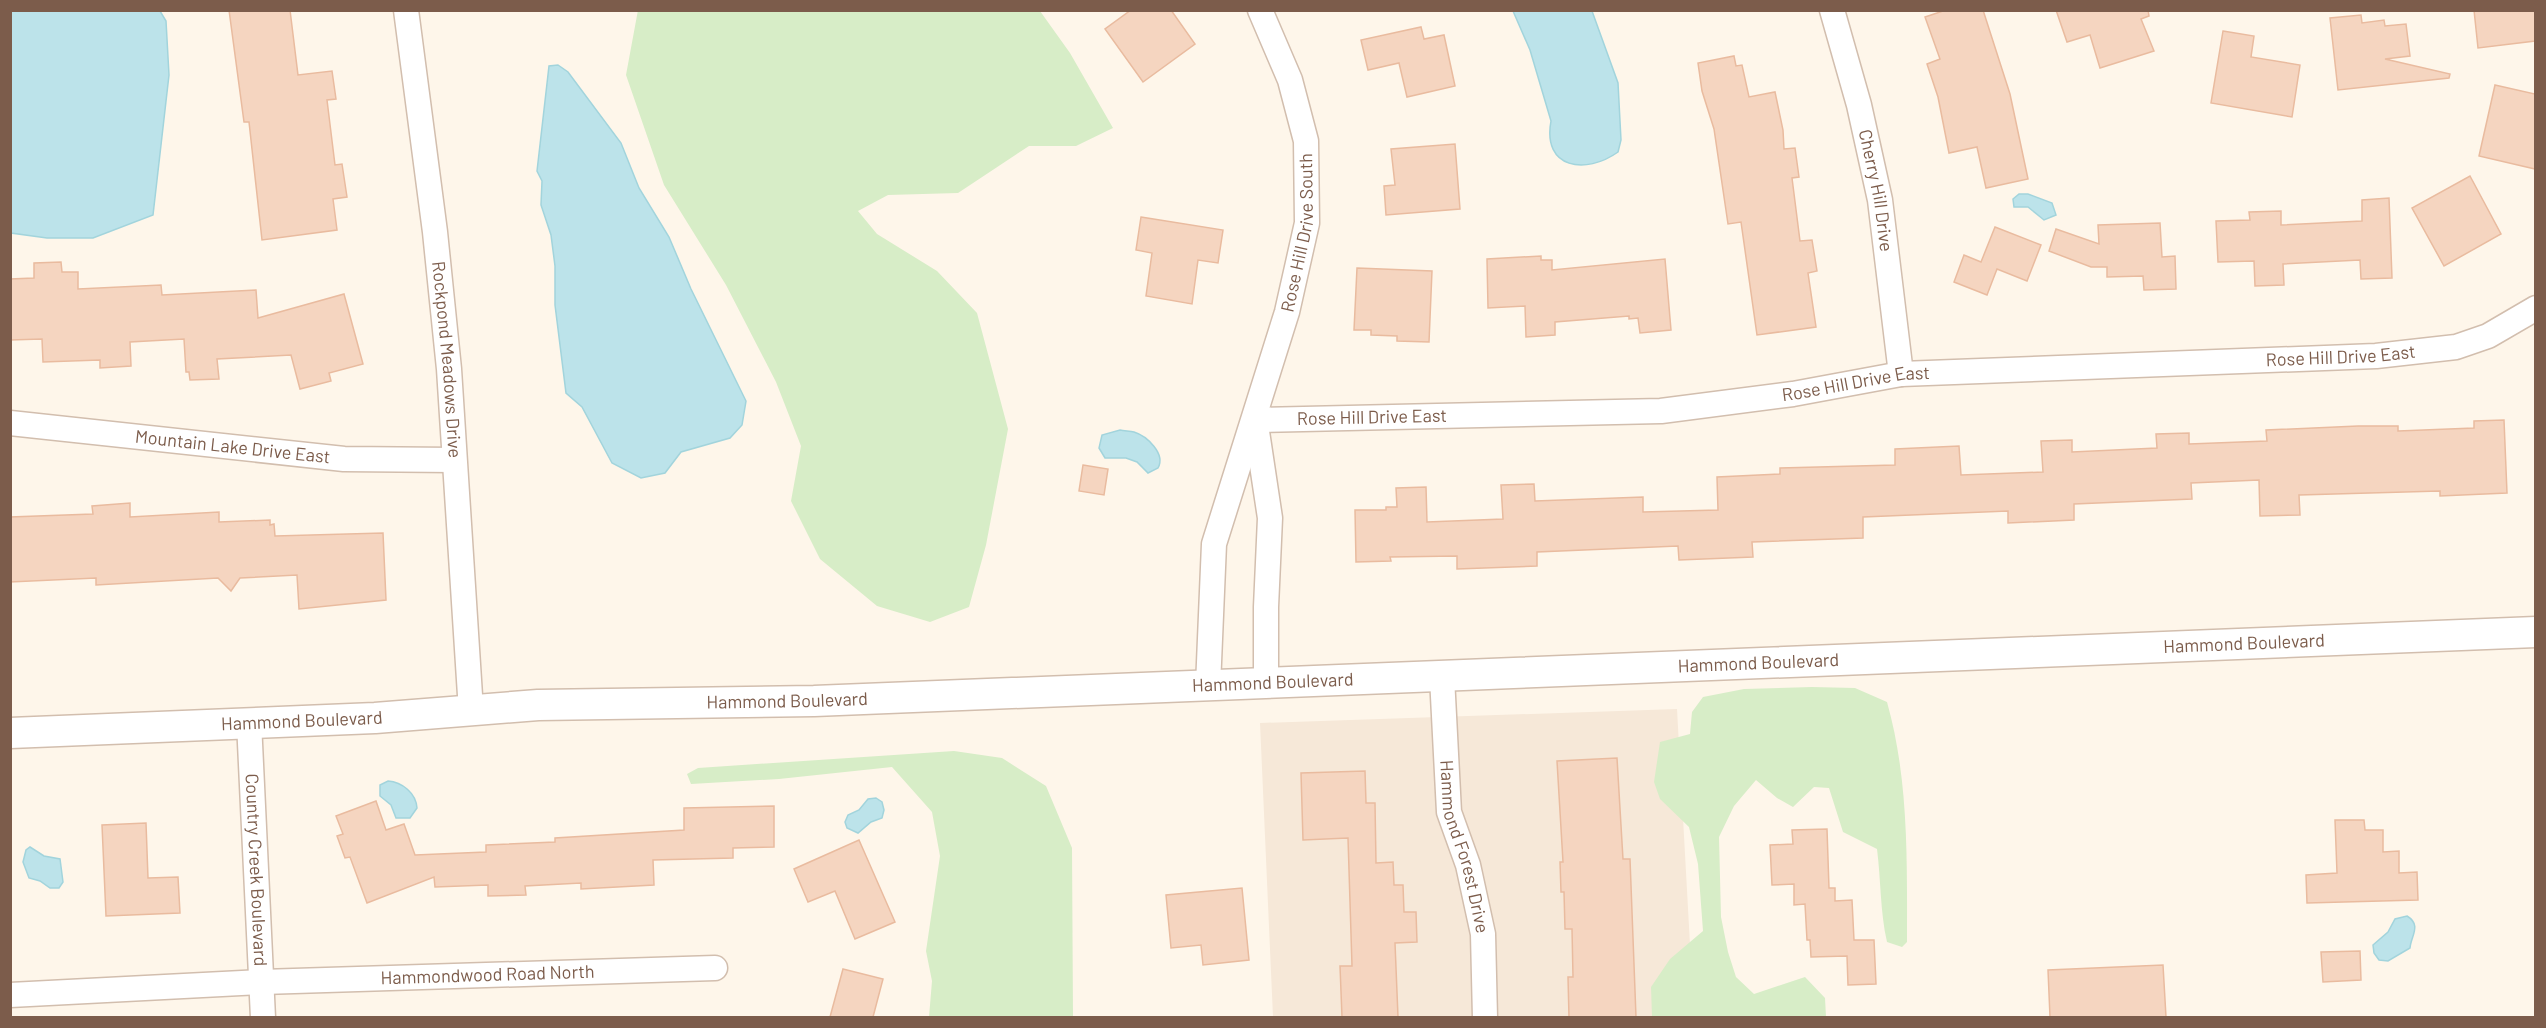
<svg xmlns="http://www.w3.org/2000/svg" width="2546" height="1028" viewBox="0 0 2546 1028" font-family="Barlow,sans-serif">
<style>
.residential{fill:#f6e8d8}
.green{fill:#d7edc7}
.water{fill:#bce3ea;stroke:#a2d4dc;stroke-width:1.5}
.building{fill:#f5d5c0;stroke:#e9bb9f;stroke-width:1.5}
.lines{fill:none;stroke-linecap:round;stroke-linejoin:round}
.minor-casing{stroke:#d2beae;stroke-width:27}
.tertiary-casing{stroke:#d2beae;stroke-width:33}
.minor{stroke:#fff;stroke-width:24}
.tertiary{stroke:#fff;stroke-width:30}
.labels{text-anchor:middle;stroke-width:6;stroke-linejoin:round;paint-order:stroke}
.street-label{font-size:18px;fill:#7c5c4b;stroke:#fffaf2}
</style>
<rect width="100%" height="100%" fill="#fef6ea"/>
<polygon class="residential" points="1677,709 1694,1017 1273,1017 1260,723"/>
<g class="green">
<polygon points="638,10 1040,11 1070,53 1113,128 1076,146 1029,146 958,193 888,195 858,211 877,234 937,271 977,313 1008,429 986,545 969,607 930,622 877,606 820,559 791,501 801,446 776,382 726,285 664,185 626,75"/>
<path d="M1812 687 1855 688 1887 702C1909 780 1907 861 1907 942L1902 947 1887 942C1880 911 1881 880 1877 849L1843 832 1829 788 1814 787 1793 807 1777 798 1756 780 1734 806 1719 837 1721 917 1728 952 1736 977 1754 994 1805 977 1825 998 1826 1017H1652L1651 987 1670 959 1703 931 1698 864 1689 827 1660 799 1654 782 1660 742 1690 734 1692 712 1703 697 1744 689Z"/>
<polygon points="954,751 1002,758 1046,786 1072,848 1073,1017 929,1017 932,981 926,951 940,856 932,812 892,767 779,779 691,784 687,774 698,768"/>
</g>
<g class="water">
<polygon points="11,10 160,11 166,21 169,75 153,215 93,238 47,238 11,233"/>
<path d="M1513 11H1592L1618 83 1621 140 1618 152C1586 175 1542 169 1551 121L1530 50Z"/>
<polygon points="558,65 568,72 621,143 639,188 669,237 691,289 746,401 742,425 730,438 681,452 665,473 641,478 612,463 582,407 566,393 555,305 555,266 551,235 541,205 542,181 537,171 549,66"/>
<polygon points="2019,194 2028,194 2052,203 2056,215 2044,220 2028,207 2014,207 2013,199"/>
<path d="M1120 430C1124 431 1130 431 1134 432 1147 436 1166 454 1158 468L1148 473 1137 462 1126 458H1105L1099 448 1102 435Z"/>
<path d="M388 781C402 782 416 793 417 808L410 818H396L391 805 380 796V785Z"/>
<polygon points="876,798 882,802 884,810 882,818 871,822 858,833 847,828 845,822 848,815 859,810 868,799"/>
<polygon points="30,847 44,856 60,859 63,882 59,888 50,888 40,881 29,878 23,862 26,850"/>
<path d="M2407 916C2422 925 2411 936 2410 948L2388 961 2379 960 2374 953 2373 945 2388 932 2395 919Z"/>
</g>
<g class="building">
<polygon points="229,10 290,10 298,75 332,71 336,99 327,100 335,165 342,164 347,197 333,199 337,230 262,240 249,122 244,122"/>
<polygon points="1131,10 1171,10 1195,44 1143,82 1105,29"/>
<polygon points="1946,10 1983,10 2010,94 2028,179 1986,188 1977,147 1949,153 1938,97 1927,64 1940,59 1925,17"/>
<polygon points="2056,10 2148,10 2149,16 2141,19 2154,51 2100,68 2090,35 2067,42"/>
<polygon points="2474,10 2535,10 2535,41 2478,48"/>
<polygon points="2361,15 2362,23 2384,20 2385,26 2406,24 2410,56 2385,59 2450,74 2449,78 2338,90 2330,18"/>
<polygon points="1421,27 1424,39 1444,35 1455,86 1407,97 1399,63 1368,70 1361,40"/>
<polygon points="2223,31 2254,36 2251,57 2300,65 2292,117 2211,103"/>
<polygon points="1734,56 1736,66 1742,65 1749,97 1775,92 1783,130 1784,149 1795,148 1799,177 1792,178 1800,241 1812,240 1817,271 1808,273 1816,327 1757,335 1741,222 1728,224 1714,129 1702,91 1698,63"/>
<polygon points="2495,85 2535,94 2535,169 2479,156"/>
<polygon points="1455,144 1460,209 1386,215 1384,186 1395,185 1391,149"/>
<polygon points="2470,176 2501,234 2444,266 2412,208"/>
<polygon points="2389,198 2392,278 2361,279 2360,260 2283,264 2284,285 2255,286 2254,261 2218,262 2216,221 2250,220 2249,212 2281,211 2281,225 2362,221 2362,200"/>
<polygon points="1141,217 1223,230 1218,263 1198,260 1192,304 1146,296 1152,253 1136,250"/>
<polygon points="2160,223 2162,257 2175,256 2176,289 2144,290 2143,276 2107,277 2107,267 2091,267 2049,251 2056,229 2099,244 2098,225"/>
<polygon points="1995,227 2041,245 2027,281 1997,269 1987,295 1954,282 1964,255 1981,262"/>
<polygon points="1541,256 1541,260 1552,260 1552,270 1665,259 1671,330 1640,333 1638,318 1629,319 1629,316 1555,322 1555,335 1526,337 1525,306 1488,308 1487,259"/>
<polygon points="61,262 62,272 78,272 78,289 161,285 162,295 256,290 258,318 344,294 363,364 329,373 331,381 300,389 291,355 217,359 219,379 190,380 189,372 186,372 184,339 130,342 131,366 100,368 100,360 43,362 42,339 10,340 10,279 34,278 34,263"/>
<polygon points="1357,268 1432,271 1429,342 1397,341 1397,336 1371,335 1371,330 1354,330"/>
<polygon points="2504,420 2507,493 2440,496 2440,491 2299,495 2300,515 2260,516 2259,480 2191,483 2192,499 2074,504 2074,520 2008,523 2008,511 1863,517 1863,538 1752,542 1753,557 1679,560 1678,546 1537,552 1537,566 1457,569 1457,556 1390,557 1391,561 1356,562 1355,510 1386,510 1386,507 1397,507 1396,488 1426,487 1427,522 1503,519 1501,485 1534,484 1535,501 1643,497 1643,512 1718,510 1717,477 1780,474 1780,468 1895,465 1895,449 1959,446 1961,475 2043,472 2041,441 2072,440 2072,452 2157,448 2156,434 2189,433 2189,444 2267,441 2266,430 2358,426 2398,426 2398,431 2474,428 2474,421"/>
<polygon points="1083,465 1108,469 1104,495 1079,491"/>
<polygon points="130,503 130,517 219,512 219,522 270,520 270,525 274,524 275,536 383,533 386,600 299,609 297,575 240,578 231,591 218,578 96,585 96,578 10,582 10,517 93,514 92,506"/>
<polygon points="1617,758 1623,859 1630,859 1636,1017 1569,1017 1568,977 1573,977 1572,929 1565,929 1564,892 1561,892 1560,862 1563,862 1557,761"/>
<polygon points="1365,771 1366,803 1375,803 1376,863 1393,862 1394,885 1403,885 1404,912 1416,912 1417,942 1395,943 1398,1017 1342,1017 1340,966 1352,966 1348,838 1303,840 1301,773"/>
<polygon points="376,801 386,830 404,824 415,855 486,852 486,845 555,842 555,838 684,830 684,808 774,806 774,847 733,848 733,858 653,860 654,885 581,889 581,883 525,886 526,895 488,896 488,885 435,887 434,877 367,903 350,857 345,858 337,836 343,834 336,816"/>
<polygon points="2335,820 2364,820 2365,830 2383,830 2383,852 2399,851 2399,873 2417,872 2418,900 2307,903 2306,875 2337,873"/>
<polygon points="146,823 148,878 178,877 180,913 106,916 102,825"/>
<polygon points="1827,829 1829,888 1835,888 1835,901 1852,900 1854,940 1874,940 1876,984 1848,985 1847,956 1811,957 1810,940 1807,940 1805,904 1794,905 1794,884 1772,885 1770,845 1793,844 1792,830"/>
<polygon points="859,840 895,922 855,939 835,891 808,902 794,869"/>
<polygon points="1242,888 1249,960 1203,965 1201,945 1171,948 1166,895"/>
<polygon points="2360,951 2361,980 2323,982 2321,952"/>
<polygon points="2163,965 2166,1017 2050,1017 2048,970"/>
<polygon points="843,969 883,979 873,1017 830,1017"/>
</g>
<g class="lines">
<defs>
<g id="minor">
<path id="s1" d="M406 10 435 232 449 369 471 711"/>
<path id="s2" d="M1832 10 1859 105 1880 200 1901 374"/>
<path id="s3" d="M1255 420 1661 411 1793 394 1901 374 2376 356 2456 347 2488 336 2536 308"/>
<path id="s4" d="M10 423 344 459 454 460"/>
<polyline points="1256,425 1270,518 1266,607 1266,684"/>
<path id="s5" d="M1442 677 1449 812 1468 865 1483 934 1485 1018"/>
<path id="s6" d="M1208 686 1214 544 1287 312 1307 223 1306 141 1290 80 1260 10"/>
<path id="s7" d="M249 722 263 1018"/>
<path id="s8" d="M10 995 262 982 715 968"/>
</g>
<g id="tertiary">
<path id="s9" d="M10 733 375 718 538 705 814 701 2536 632"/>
</g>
</defs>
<use href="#minor" class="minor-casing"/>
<use href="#tertiary" class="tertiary-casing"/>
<use href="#minor" class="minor"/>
<use href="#tertiary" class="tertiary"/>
</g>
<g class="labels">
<g class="street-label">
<text dy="6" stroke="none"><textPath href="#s2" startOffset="186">Cherry Hill Drive</textPath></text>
<text dy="6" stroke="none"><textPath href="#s6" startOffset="466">Rose Hill Drive South</textPath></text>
<text dy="6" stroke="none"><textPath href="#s3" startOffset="1089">Rose Hill Drive East</textPath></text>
<text dy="6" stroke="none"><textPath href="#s1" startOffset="352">Rockpond Meadows Drive</textPath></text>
<text dy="6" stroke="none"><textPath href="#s3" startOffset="603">Rose Hill Drive East</textPath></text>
<text dy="6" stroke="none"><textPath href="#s3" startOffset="117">Rose Hill Drive East</textPath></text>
<text dy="6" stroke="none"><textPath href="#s4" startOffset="224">Mountain Lake Drive East</textPath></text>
<text dy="6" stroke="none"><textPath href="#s9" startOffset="2236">Hammond Boulevard</textPath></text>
<text dy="6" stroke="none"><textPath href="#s9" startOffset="1750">Hammond Boulevard</textPath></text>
<text dy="6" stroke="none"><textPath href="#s9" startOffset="1264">Hammond Boulevard</textPath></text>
<text dy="6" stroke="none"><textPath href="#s9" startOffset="778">Hammond Boulevard</textPath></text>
<text dy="6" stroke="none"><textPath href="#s9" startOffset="292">Hammond Boulevard</textPath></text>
<text dy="6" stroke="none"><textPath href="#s5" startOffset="172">Hammond Forest Drive</textPath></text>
<text dy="6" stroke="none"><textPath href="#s7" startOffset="148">Country Creek Boulevard</textPath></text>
<text dy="6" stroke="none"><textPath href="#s8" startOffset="478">Hammondwood Road North</textPath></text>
</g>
</g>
<rect width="2546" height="1028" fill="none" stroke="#7c5c4b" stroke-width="24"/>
</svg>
